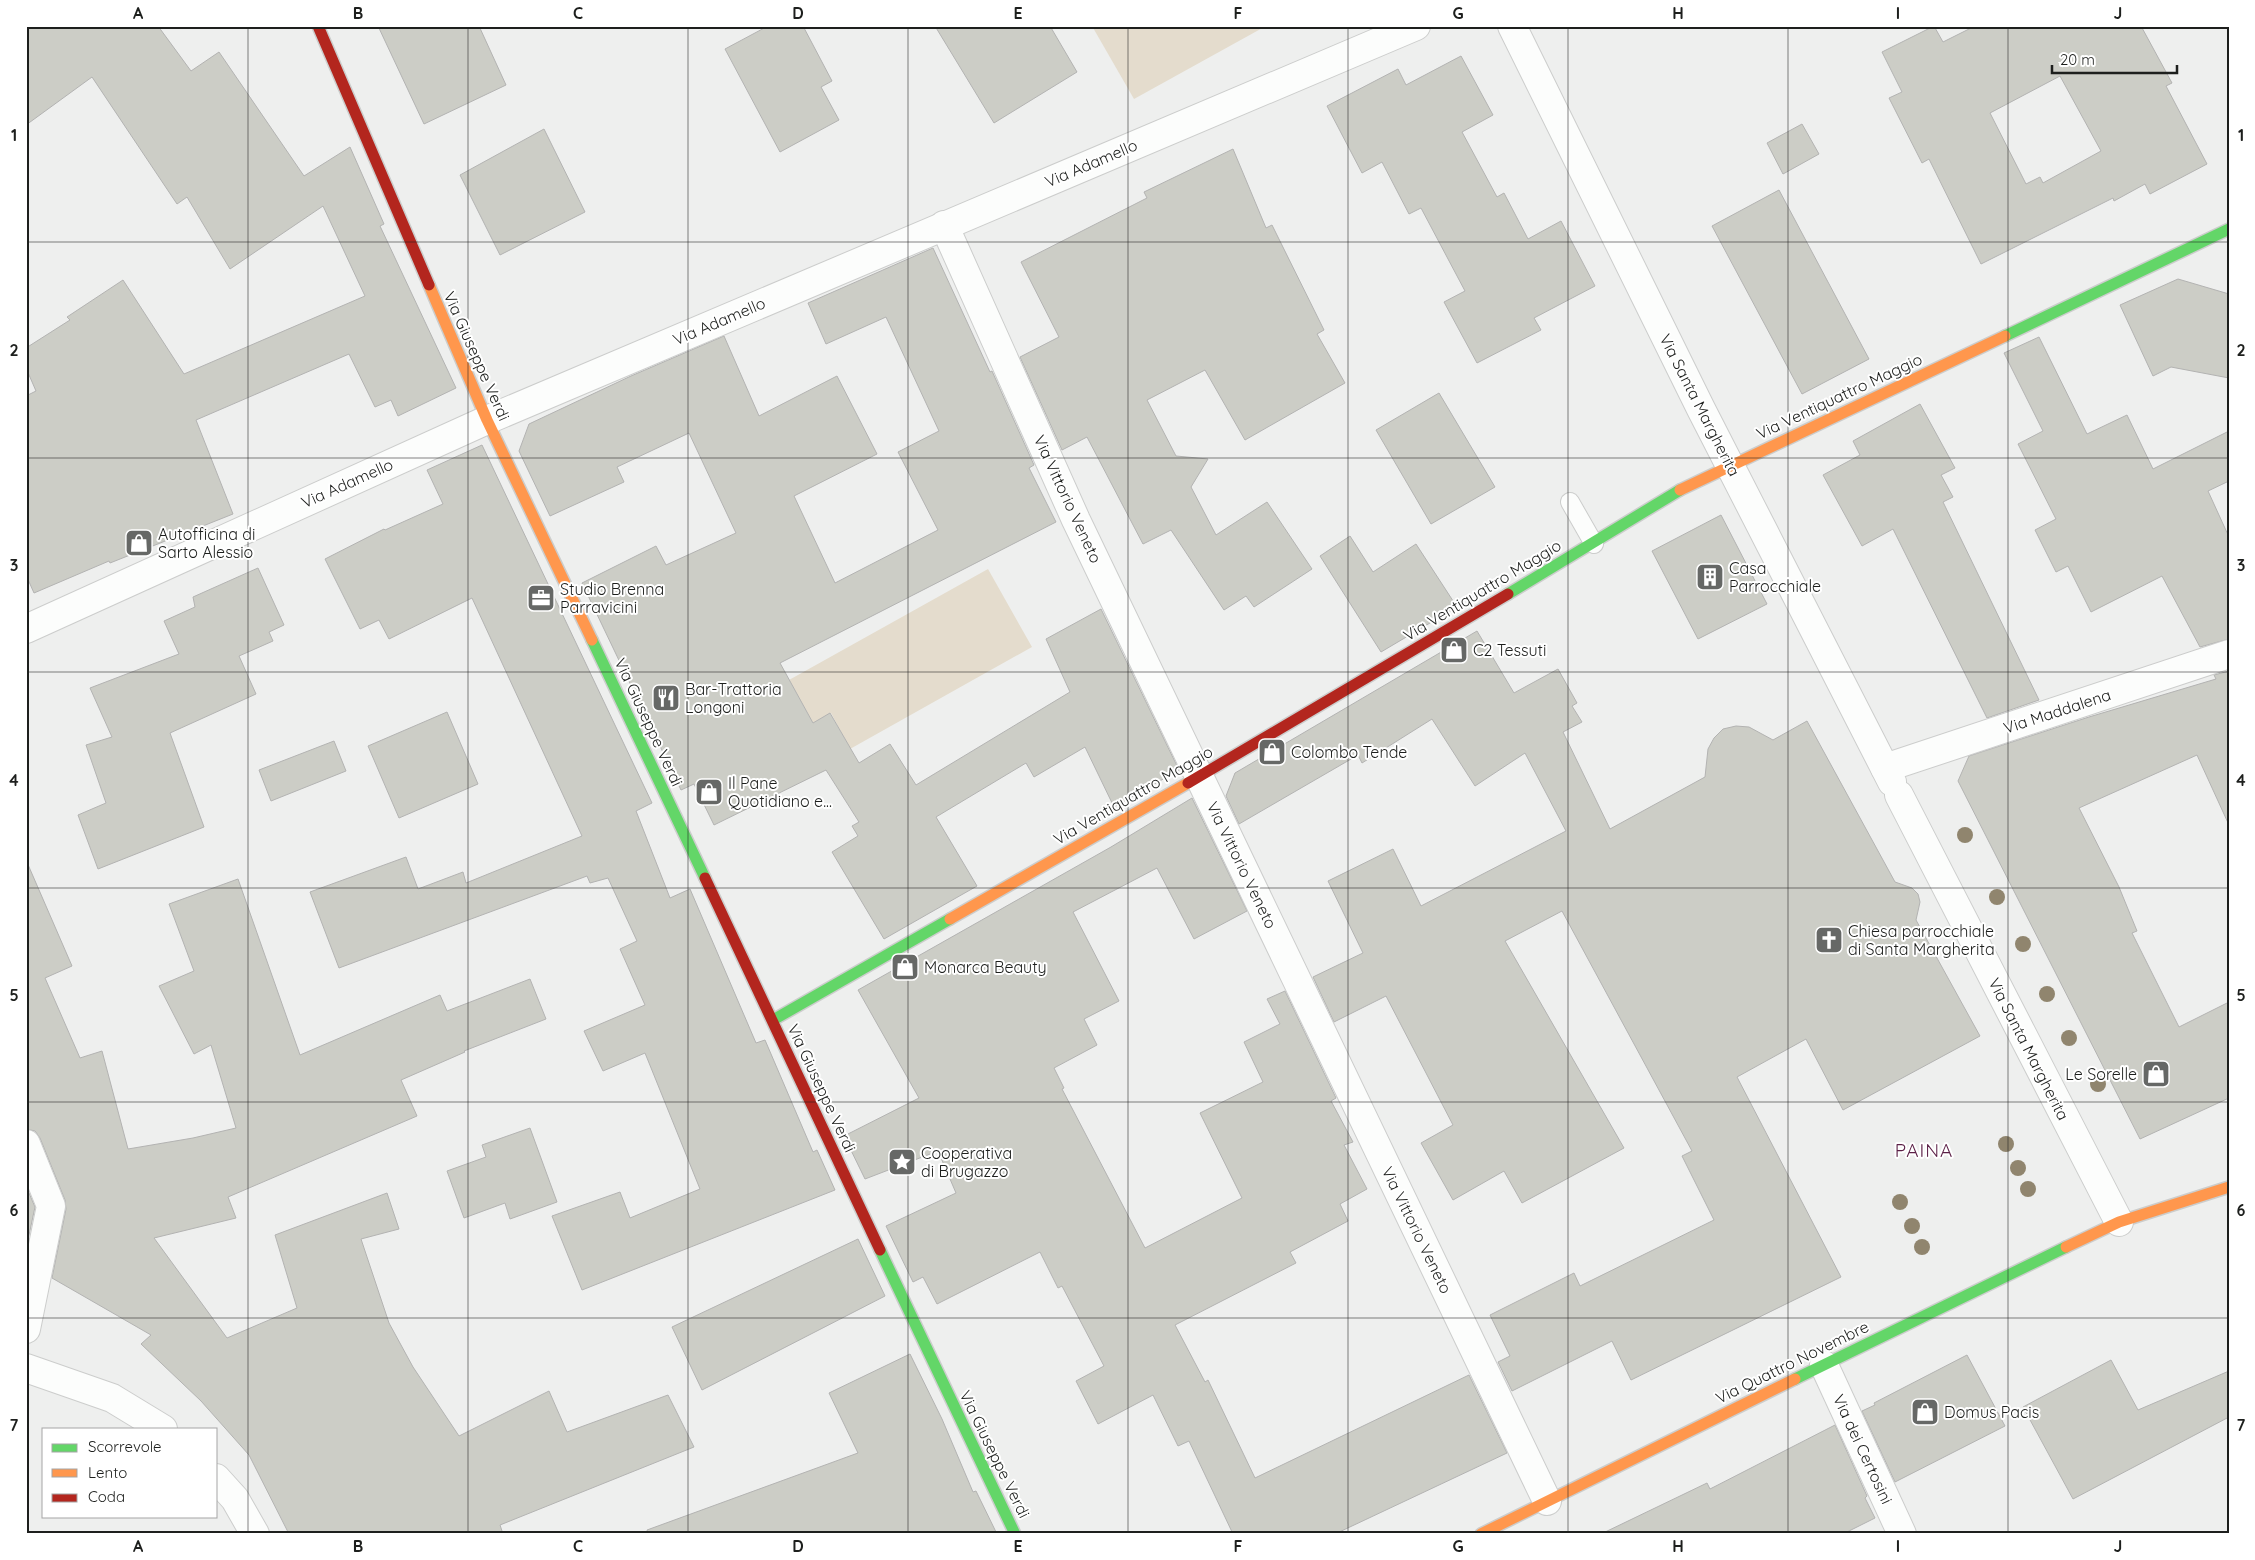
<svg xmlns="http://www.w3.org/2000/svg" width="2255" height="1560" viewBox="0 0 2255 1560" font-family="Quicksand,sans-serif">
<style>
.green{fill:#e4dccd}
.building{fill:#cccdc6;stroke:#b3b3b2;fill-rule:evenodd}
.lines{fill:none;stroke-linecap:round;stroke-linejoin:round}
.lane-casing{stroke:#cccdcc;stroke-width:20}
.street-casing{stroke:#cccdcc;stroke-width:30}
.fast-casing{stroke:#cccdcc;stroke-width:14}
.slow-casing{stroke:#cccdcc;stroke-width:14}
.jam-casing{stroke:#cccdcc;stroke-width:14}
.lane{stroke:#fcfdfc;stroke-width:18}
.street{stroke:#fcfdfc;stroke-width:28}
.fast{stroke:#63d668;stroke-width:11}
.slow{stroke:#ff974d;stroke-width:11}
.jam{stroke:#b3261e;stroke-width:11}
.tree{fill:#90856e}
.grid{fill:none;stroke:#1d1f1d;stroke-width:1;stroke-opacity:0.55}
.labels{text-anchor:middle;stroke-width:4;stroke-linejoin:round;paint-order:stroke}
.street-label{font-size:16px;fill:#1d1f1d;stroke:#fff}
.poi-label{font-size:16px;fill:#1d1f1d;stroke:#fff;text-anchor:start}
.quarter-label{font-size:19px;letter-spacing:1px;fill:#5b1f46;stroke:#fff}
.neatline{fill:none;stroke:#1d1f1d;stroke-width:2}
.grid-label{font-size:16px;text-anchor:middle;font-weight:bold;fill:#1d1f1d}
</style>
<rect width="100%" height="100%" fill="#eeefee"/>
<g class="green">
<polygon points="1092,26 1266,26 1134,99"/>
<polygon points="988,569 1032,647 850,749 831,713 813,723 789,680"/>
</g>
<g class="building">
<polygon points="26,26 158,26 191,71 219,52 304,176 350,147 384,224 380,226 456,388 398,416 391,400 375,407 349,354 196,420 233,514 110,563 109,561 34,593 26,575 26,396 36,391 26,368 26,348 70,320 67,317 123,280 184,374 365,296 323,206 230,269 187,197 177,204 92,77 26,125"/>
<polygon points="378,26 479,26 506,85 424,124"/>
<polygon points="768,26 803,26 832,81 821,87 839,120 780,152 725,49"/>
<polygon points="935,26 1050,26 1077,72 994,123"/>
<path d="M1934 26 1943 42 1975 26H2141L2172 83 2166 86 2207 164 2150 194 2145 184 2114 201 2113 198 1981 264 1929 159 1922 163 1889 98 1902 92 1882 52ZM2060 76 2101 151 2043 183 2040 177 2026 184 1990 113Z"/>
<polygon points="1461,56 1493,115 1462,132 1497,197 1504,193 1528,239 1561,221 1595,286 1534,318 1541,330 1477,363 1444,302 1465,291 1421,208 1409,214 1382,162 1362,173 1327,106 1398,69 1406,85"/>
<polygon points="1802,124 1819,154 1783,174 1767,143"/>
<polygon points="544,129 585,212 500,255 460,175"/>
<polygon points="1233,149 1266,228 1272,225 1324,330 1317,334 1345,383 1245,440 1205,370 1147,400 1176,456 1208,459 1191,487 1216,535 1267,502 1312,569 1254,607 1246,596 1224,610 1171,530 1143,544 1087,437 1062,450 1020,357 1059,337 1021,262 1147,198 1144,192"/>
<polygon points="1779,190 1869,359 1802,394 1712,226"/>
<polygon points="933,248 990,372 992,371 1034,465 1029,468 1056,522 780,663 813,723 830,713 859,763 890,744 916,785 1070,692 1046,639 1101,609 1179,770 1114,807 1085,747 1034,777 1026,763 936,817 977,886 884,939 832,852 858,836 852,826 859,822 826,770 714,825 694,784 681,790 582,583 656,546 666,565 736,533 689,433 617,467 624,482 550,516 519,451 529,424 631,376 724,336 759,416 837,376 877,454 794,496 835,583 938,530 898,452 939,431 886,317 826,344 808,303"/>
<polygon points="2178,279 2229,294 2229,378 2171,367 2153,376 2120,305"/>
<polygon points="2039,337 2087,434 2127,415 2153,469 2229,431 2229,481 2208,491 2229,537 2229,639 2200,647 2162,576 2091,612 2068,566 2056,572 2035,530 2056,519 2018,444 2043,431 2004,353"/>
<polygon points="1439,393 1495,487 1431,524 1376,430"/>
<polygon points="1920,404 1955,468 1941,475 1953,497 1943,502 2039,700 1987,718 1893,529 1862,546 1823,475 1860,455 1853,441"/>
<polygon points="482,445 652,803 636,811 670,898 690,889 756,1043 765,1040 813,1152 817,1150 835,1190 582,1290 552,1216 620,1192 630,1218 700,1189 645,1053 603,1071 584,1031 645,1005 620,949 637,941 608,878 590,883 587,876 339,968 310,892 406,857 418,889 463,872 466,883 582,836 472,598 389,639 379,620 360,629 325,559 384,529 385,530 443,504 427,470"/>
<polygon points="1721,515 1767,604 1698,639 1652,551"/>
<polygon points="1350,536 1373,572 1416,544 1457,607 1381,652 1320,556"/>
<polygon points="258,568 284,625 269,632 273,641 239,656 256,694 170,733 204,827 98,869 78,815 106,803 86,745 112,737 90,688 179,654 164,621 195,607 193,597"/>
<polygon points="1477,631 1514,693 1558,669 1577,703 1572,706 1582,722 1563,732 1610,829 1705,777 1708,749 1714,738 1723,729 1736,726 1749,727 1773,740 1807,721 1895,882 1912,888 1918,894 1920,902 1916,920 1980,1036 1843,1110 1806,1039 1737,1077 1841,1277 1631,1380 1612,1341 1512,1391 1498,1362 1510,1356 1490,1315 1574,1273 1580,1286 1714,1220 1682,1156 1692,1151 1562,911 1505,941 1624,1148 1522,1203 1504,1171 1453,1200 1421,1143 1453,1125 1386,996 1334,1022 1313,977 1363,953 1328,881 1393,849 1421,906 1566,831 1525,753 1475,786 1432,719 1362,763 1358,755 1239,824 1226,796 1235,773"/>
<polygon points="2229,671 2229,825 2197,755 2079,808 2119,887 2137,931 2132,933 2179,1027 2229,1002 2229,1098 2140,1139 1958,781 1969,756 2089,717 2216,679 2214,675"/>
<polygon points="447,712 478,784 399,818 368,746"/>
<polygon points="334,741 346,771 271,801 259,770"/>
<polygon points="1192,798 1247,911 1194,939 1157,868 1073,912 1119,1001 1084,1019 1097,1045 1054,1068 1064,1088 1062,1089 1145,1248 1242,1198 1200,1113 1263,1082 1244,1042 1280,1024 1267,999 1285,991 1336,1098 1331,1101 1353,1142 1344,1145 1367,1189 1340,1204 1348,1221 1290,1252 1296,1263 1175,1325 1205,1382 1208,1380 1255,1478 1469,1375 1507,1453 1335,1534 1233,1534 1189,1441 1178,1446 1153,1395 1098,1424 1076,1381 1104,1366 1062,1286 1058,1288 1040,1252 937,1304 923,1277 913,1282 886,1226 956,1193 938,1151 865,1179 844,1136 919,1098 858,990 1111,847"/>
<polygon points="26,860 72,966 45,978 80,1058 102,1051 128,1149 193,1138 236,1128 211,1045 194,1054 159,986 194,971 169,904 238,879 300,1055 440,995 447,1011 530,979 546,1019 464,1051 465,1052 401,1080 417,1116 228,1197 236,1218 154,1238 227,1338 297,1308 275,1235 387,1193 399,1229 361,1239 389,1323 413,1367 459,1436 549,1391 567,1432 668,1395 694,1447 500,1525 503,1534 289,1534 249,1455 201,1401 141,1344 151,1335 52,1278 66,1209 65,1200 40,1138 35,1131 26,1129"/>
<polygon points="530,1128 557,1202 510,1219 505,1203 464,1218 447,1171 486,1157 482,1145"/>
<polygon points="26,1186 35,1207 26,1249"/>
<polygon points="858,1239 885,1296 702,1390 672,1327"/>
<polygon points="910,1354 942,1419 973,1492 976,1491 997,1534 648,1534 647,1530 858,1453 829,1393"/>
<polygon points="1967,1355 2005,1426 1895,1482 1862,1411 1875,1405 1874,1403"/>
<polygon points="2111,1360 2138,1410 2229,1371 2229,1417 2073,1499 2023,1407"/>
<polygon points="1835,1425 1867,1496 1865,1498 1875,1518 1843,1534 1601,1534 1707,1483 1710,1489"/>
</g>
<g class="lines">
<defs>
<polyline id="lane" points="1570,502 1594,544"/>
<g id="street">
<polyline points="1512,26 1701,409 1892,782"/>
<polyline points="944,225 1076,520 1547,1501"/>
<polyline points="26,629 487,420 1416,26"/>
<polyline points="1885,768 2229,654"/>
<polyline points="1899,795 2119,1222"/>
<polyline points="26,1144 51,1206 26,1329"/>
<polyline points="1824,1365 1902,1534"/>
<polyline points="26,1368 112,1398 163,1429"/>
<polyline points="216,1478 235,1499 255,1534"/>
</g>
<g id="fast">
<polyline points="2005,336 2229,229"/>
<polyline points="1508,594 1680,490"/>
<polyline points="592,640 705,878"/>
<polyline points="773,1020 950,919"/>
<polyline points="880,1250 1015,1534"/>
<polyline points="1795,1379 2066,1247"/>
</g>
<g id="slow">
<polyline points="429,285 487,420 592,640"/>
<polyline points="1680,490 2005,336"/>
<polyline points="950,919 1188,783"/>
<polyline points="2066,1247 2119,1222 2229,1187"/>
<polyline points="1481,1534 1795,1379"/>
</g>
<g id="jam">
<polyline points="318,26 429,285"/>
<polyline points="1188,783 1508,594"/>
<polyline points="705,878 880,1250"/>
</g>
</defs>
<use href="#lane" class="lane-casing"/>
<use href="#street" class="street-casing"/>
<use href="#fast" class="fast-casing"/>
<use href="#slow" class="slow-casing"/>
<use href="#jam" class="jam-casing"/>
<use href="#lane" class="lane"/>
<use href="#street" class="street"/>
<use href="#fast" class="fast"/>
<use href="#slow" class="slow"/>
<use href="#jam" class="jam"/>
</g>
<g class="tree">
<circle cx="1965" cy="835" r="8"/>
<circle cx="1997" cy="897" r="8"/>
<circle cx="2023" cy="944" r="8"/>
<circle cx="2047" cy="994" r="8"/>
<circle cx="2069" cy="1038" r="8"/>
<circle cx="2098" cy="1084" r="8"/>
<circle cx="2006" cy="1144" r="8"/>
<circle cx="2018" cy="1168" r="8"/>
<circle cx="2028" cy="1189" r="8"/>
<circle cx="1900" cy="1202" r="8"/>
<circle cx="1912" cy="1226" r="8"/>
<circle cx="1922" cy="1247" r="8"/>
</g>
<path class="grid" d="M248 26V1534M468 26V1534M688 26V1534M908 26V1534M1128 26V1534M1348 26V1534M1568 26V1534M1788 26V1534M2008 26V1534M26 242H2229M26 458H2229M26 672H2229M26 888H2229M26 1102H2229M26 1318H2229"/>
<defs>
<symbol id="shop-square" viewBox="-11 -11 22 22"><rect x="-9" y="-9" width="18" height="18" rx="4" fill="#666866" stroke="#fff"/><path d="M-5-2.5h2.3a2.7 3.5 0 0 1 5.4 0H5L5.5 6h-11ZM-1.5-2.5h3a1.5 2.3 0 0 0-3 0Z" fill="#fff"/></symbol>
<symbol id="building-square" viewBox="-11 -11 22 22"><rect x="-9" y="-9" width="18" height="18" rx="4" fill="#666866" stroke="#fff"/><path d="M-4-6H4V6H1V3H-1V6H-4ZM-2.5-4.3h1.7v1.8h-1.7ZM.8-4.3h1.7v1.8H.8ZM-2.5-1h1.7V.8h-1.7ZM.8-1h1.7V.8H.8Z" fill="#fff"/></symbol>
<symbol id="office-square" viewBox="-11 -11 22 22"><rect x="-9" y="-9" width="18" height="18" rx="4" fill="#666866" stroke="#fff"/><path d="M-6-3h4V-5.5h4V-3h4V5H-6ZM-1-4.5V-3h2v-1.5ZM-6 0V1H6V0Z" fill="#fff"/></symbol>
<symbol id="restaurant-square" viewBox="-11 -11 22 22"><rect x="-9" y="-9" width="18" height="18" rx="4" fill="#666866" stroke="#fff"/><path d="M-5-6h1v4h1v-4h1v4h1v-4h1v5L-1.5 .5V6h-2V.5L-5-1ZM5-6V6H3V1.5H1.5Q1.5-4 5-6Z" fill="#fff"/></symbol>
<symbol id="church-square" viewBox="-11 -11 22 22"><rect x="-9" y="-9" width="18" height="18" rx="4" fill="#666866" stroke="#fff"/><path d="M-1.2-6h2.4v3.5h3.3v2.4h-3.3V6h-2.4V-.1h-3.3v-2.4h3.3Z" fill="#fff"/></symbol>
<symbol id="sight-square" viewBox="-11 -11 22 22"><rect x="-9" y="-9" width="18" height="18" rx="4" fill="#666866" stroke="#fff"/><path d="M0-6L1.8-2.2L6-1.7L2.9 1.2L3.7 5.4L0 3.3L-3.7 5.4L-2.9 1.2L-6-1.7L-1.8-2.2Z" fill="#fff"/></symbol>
</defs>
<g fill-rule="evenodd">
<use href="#shop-square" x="123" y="527" width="32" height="32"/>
<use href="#building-square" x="1694" y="561" width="32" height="32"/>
<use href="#office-square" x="525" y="582" width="32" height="32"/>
<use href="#shop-square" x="1438" y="634" width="32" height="32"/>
<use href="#restaurant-square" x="650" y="682" width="32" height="32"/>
<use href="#shop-square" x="1256" y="736" width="32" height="32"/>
<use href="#shop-square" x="693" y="776" width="32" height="32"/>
<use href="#church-square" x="1813" y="924" width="32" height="32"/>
<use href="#shop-square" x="889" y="951" width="32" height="32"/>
<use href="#shop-square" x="2140" y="1058" width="32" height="32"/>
<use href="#sight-square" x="886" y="1146" width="32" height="32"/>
<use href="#shop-square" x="1909" y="1396" width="32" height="32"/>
</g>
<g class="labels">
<g class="street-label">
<text transform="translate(1091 163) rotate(-23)" y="6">Via Adamello</text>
<text transform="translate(719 321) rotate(-23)" y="6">Via Adamello</text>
<text transform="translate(477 356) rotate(66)" y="6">Via Giuseppe Verdi</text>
<text transform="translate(1839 396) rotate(-25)" y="6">Via Ventiquattro Maggio</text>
<text transform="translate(1700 405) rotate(63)" y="6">Via Santa Margherita</text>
<text transform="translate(347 483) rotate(-24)" y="6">Via Adamello</text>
<text transform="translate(1068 499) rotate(65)" y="6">Via Vittorio Veneto</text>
<text transform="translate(1482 590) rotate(-31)" y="6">Via Ventiquattro Maggio</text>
<text transform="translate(2057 711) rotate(-18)" y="6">Via Maddalena</text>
<text transform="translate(649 722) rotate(65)" y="6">Via Giuseppe Verdi</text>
<text transform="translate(1133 795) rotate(-30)" y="6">Via Ventiquattro Maggio</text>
<text transform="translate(1242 865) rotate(64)" y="6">Via Vittorio Veneto</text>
<text transform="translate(2029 1049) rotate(63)" y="6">Via Santa Margherita</text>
<text transform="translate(822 1088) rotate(65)" y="6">Via Giuseppe Verdi</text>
<text transform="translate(1417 1230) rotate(64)" y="6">Via Vittorio Veneto</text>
<text transform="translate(1792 1362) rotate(-26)" y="6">Via Quattro Novembre</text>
<text transform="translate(1863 1449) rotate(65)" y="6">Via dei Certosini</text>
<text transform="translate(995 1454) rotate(64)" y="6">Via Giuseppe Verdi</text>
</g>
<g class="poi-label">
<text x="158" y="540">Autofficina di<tspan x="158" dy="18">Sarto Alessio</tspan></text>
<text x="1729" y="574">Casa<tspan x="1729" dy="18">Parrocchiale</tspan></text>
<text x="560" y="595">Studio Brenna<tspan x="560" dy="18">Parravicini</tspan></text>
<text x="1473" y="656">C2 Tessuti</text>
<text x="685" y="695">Bar-Trattoria<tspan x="685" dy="18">Longoni</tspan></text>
<text x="1291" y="758">Colombo Tende</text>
<text x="728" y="789">Il Pane<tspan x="728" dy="18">Quotidiano e...</tspan></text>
<text x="1848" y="937">Chiesa parrocchiale<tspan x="1848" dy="18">di Santa Margherita</tspan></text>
<text x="924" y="973">Monarca Beauty</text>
<text x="2137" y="1080" text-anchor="end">Le Sorelle</text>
<text x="921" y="1159">Cooperativa<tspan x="921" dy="18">di Brugazzo</tspan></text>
<text x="1944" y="1418">Domus Pacis</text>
</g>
<g class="quarter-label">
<text x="1924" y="1157">PAINA</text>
</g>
</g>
<rect width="2255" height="1560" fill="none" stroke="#ffffff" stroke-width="55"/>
<rect x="42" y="1428" width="175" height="90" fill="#ffffff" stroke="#a5a5a5"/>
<rect x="52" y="1444" width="25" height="8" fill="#63d668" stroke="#a5a5a5"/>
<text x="88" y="1452" font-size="15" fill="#1d1f1d">Scorrevole</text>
<rect x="52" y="1469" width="25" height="8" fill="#ff974d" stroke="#a5a5a5"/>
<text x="88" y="1478" font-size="15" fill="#1d1f1d">Lento</text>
<rect x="52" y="1494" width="25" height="8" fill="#b3261e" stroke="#a5a5a5"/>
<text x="88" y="1502" font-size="15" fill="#1d1f1d">Coda</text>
<path d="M2052 65v8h125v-8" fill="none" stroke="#1d1f1d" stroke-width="2.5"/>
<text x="2060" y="65" font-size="15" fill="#1d1f1d" stroke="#ffffff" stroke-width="4" paint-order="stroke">20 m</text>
<rect x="28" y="28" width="2200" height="1504" class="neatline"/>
<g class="grid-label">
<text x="138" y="19">A</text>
<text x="358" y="19">B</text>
<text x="578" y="19">C</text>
<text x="798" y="19">D</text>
<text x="1018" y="19">E</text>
<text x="1238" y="19">F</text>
<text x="1458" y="19">G</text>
<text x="1678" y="19">H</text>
<text x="1898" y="19">I</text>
<text x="2118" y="19">J</text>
<text x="14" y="141">1</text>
<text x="2241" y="141">1</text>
<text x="14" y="356">2</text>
<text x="2241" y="356">2</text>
<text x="14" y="571">3</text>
<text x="2241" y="571">3</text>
<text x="14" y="786">4</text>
<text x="2241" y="786">4</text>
<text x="14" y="1001">5</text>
<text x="2241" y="1001">5</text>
<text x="14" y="1216">6</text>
<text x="2241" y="1216">6</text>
<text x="14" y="1431">7</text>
<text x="2241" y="1431">7</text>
<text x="138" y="1552">A</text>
<text x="358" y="1552">B</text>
<text x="578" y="1552">C</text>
<text x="798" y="1552">D</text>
<text x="1018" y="1552">E</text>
<text x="1238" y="1552">F</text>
<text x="1458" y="1552">G</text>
<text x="1678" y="1552">H</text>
<text x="1898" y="1552">I</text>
<text x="2118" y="1552">J</text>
</g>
</svg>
